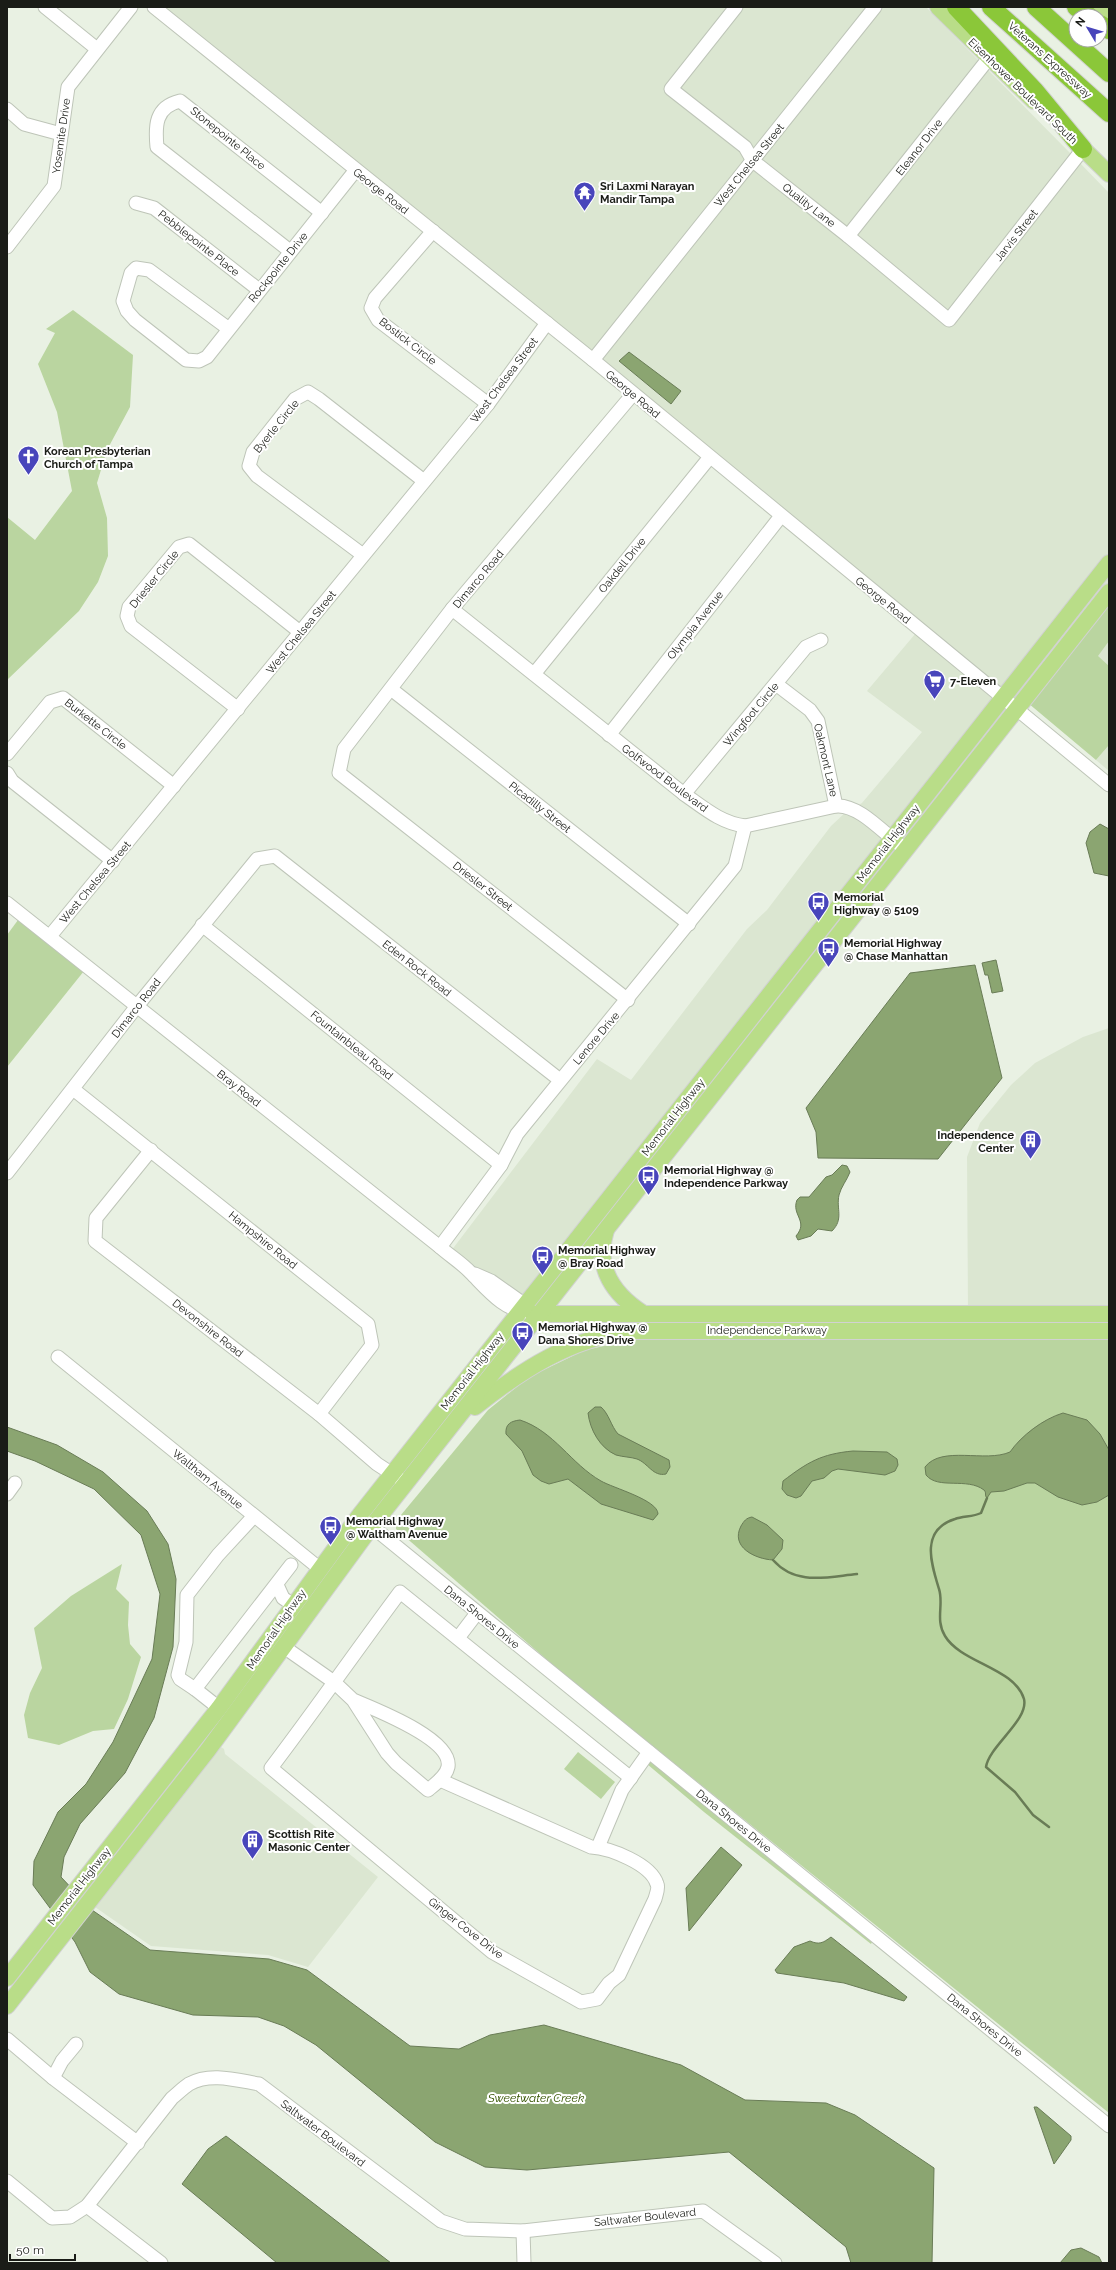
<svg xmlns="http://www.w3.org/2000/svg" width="1116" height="2270" viewBox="0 0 1116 2270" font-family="Raleway,sans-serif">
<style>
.built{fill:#dbe6d1;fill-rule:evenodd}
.green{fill:#bad5a0}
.water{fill:#8ba571;stroke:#697c56}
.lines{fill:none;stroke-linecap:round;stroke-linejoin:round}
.stream{stroke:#697c56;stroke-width:2.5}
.minor-casing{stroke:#bec5b8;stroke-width:15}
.major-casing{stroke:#d1d2d1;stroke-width:18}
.highway-casing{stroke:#d1d2d1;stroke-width:20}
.minor{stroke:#fff;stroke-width:13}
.major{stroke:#b9dd88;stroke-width:16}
.highway{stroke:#8bc739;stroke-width:18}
.labels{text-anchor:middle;stroke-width:4;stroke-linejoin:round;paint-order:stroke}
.street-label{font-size:11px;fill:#1a1c17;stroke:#fff}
.poi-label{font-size:11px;font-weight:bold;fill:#1a1c17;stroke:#fff;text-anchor:start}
.water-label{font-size:12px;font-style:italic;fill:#355400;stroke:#fff}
</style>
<rect width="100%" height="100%" fill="#e9f1e3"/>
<g class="built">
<polygon points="161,7 729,7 665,89 742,150 747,160 592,354"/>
<polygon points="742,7 869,7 753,152 678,88"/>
<polygon points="881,7 926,7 980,62 847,229 760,160"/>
<polygon points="987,69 1072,155 948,314 855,235"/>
<path d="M1079 162 1109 193V555L1001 692 599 360 754 167 846 239 950 327ZM629 352 671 404 619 361Z"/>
<polygon points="1109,572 1109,584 1014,702 1009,698"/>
<polygon points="916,633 995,699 890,833 857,806 862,803 922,732 867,691"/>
<polygon points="1109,641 1109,666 1097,656"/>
<polygon points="1109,745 1109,771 1096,760"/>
<polygon points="848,810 885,840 524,1298 474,1269 451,1251 597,1059 631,1080 747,929 767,910 831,826"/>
<polygon points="1109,1028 1109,1310 968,1309 967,1157 980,1123 1011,1085 1035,1063 1083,1037"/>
<polygon points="218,1745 224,1749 225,1754 378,1877 308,1967 268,1955 151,1946 95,1907"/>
</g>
<g class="green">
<polygon points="73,310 133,355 130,407 107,450 97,483 107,518 108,556 98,582 79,611 7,680 7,517 35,540 72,491 57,412 38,364 55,333 46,329"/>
<polygon points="1109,602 1109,641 1098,656 1109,666 1109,745 1096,760 1028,703"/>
<polygon points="18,920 84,971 7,1067 7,935"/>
<polygon points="839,1338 1109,1339 1109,2113 567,1677 396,1529 396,1521 488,1410 529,1377 585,1350 637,1339"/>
<polygon points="122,1564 116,1589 129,1602 128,1625 130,1644 141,1657 128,1699 114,1729 93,1731 59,1745 28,1738 24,1715 30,1693 42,1668 34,1628 71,1596"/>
<polygon points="578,1752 615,1782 601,1799 564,1769"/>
<polygon points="650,1759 873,1940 871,1944 704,1812 647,1764"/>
</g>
<g class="water">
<polygon points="629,352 681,391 671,404 619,361"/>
<polygon points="1100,824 1109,829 1109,876 1094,873 1086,843 1090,832"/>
<polygon points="996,960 1003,991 992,993 988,975 985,975 982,963"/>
<polygon points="975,965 1002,1078 938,1159 818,1158 816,1132 806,1108 910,973"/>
<path d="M842 1165 847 1166 850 1172C847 1180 841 1187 839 1195 836 1209 844 1219 832 1231L818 1229 811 1236 798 1240 796 1236C809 1221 791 1215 797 1200L800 1197H809L826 1177 832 1175Z"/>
<path d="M595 1407H601C609 1414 611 1426 618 1434L669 1460 670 1467 666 1474C653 1477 648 1463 637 1459 631 1457 623 1457 616 1455 600 1448 590 1430 588 1413Z"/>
<path d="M1063 1413 1087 1420 1100 1434 1109 1450V1495L1097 1502 1082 1505 1058 1497 1035 1483H1027L1004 1491 991 1492 987 1498C984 1495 987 1493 984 1490 967 1477 938 1490 926 1475L925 1467C942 1445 985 1463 1010 1452 1021 1436 1043 1419 1063 1413Z"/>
<path d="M520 1420C554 1431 571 1464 601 1481 613 1488 658 1500 658 1514L653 1520 601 1504 568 1479 549 1484 541 1481 533 1475 522 1451 506 1434C505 1424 511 1421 520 1420Z"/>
<polygon points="7,1427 57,1445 103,1472 147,1511 168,1544 176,1579 173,1647 154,1718 125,1773 80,1824 64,1857 61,1877 92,1910 150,1950 269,1959 307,1970 410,2046 459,2049 490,2035 544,2025 681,2065 745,2100 826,2103 855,2115 934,2168 932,2263 851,2263 846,2247 729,2152 527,2170 485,2167 435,2142 316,2045 284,2026 258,2017 193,2015 119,1994 90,1972 75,1942 33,1885 34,1861 58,1812 86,1784 113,1742 152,1659 160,1594 141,1535 94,1489 35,1461 7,1451"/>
<path d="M853 1451 887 1452 897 1459 898 1465 895 1471 885 1475 838 1469 832 1471 824 1478 812 1481 801 1496 796 1498 787 1495 782 1489 783 1481C808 1462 821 1454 853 1451Z"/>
<path d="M752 1517 767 1525 783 1540 782 1549 773 1560C755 1559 730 1547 741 1526 744 1521 746 1518 752 1517Z"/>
<polygon points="721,1847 742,1865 689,1931 686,1888"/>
<path d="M831 1937 907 1997 904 2001 844 1983 777 1973 775 1970 794 1947 810 1941C819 1945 823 1943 831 1937Z"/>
<polygon points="1034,2107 1037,2107 1071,2136 1071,2140 1054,2164"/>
<polygon points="226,2136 391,2263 277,2263 182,2184 208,2149"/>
<polygon points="1081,2248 1099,2257 1102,2263 1060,2263 1071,2250"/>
</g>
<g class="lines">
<g class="stream">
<path d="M987 1498 981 1513C973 1517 963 1516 955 1519 920 1530 931 1563 939 1589 944 1604 935 1620 945 1636 961 1663 1015 1668 1024 1699 1029 1720 989 1746 986 1767L1015 1792 1033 1815 1049 1827"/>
<path d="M773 1560C796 1586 826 1577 857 1574"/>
</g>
<defs>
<g id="minor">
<polyline points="45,7 97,49"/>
<polyline points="154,7 593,360 1109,785"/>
<polyline points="736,7 671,89 745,147 753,161 848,236 949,320 1083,149"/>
<polyline points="7,109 24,124 61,134"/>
<polyline points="136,203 154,208 259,290"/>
<polyline points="433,231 375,298 371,308 378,320 488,404"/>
<polyline points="848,236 989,58"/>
<polyline points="7,247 54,186 68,87 131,7"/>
<path d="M290 251 157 147C155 126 155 107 180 101L322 213"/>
<polyline points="229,329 149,270 136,268 131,273 123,301 127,311 135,320 186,360 199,361 207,357 355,171"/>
<polyline points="593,360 875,7"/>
<polyline points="363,555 257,476 249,466 253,452 295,399 308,392 319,399 424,481"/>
<path d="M452 609 684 794C704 808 721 823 745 826L836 806C860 804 886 836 905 849"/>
<polyline points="534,674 710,457"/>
<polyline points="776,684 810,710 818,721 836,806"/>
<polyline points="391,689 689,924"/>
<polyline points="238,709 131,626 127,616 129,607 179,547 189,544 300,632"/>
<polyline points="609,735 781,516"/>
<polyline points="7,754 50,702 63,698 174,786"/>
<polyline points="7,773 12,781 113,861"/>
<polyline points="684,794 806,647 821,640"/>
<path d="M7 903 440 1247C450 1256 462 1263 471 1273 487 1289 505 1312 529 1312"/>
<polyline points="202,925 501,1165"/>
<polyline points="50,936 488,404 547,323"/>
<polyline points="628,1000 339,773 344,749 452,609 633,394"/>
<polyline points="73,1089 368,1324 372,1345 319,1414"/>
<polyline points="151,1150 96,1218 95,1241 319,1414 377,1464 400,1479"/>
<polyline points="7,1173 137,1006 257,859 275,856 560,1080"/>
<polyline points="440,1247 501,1165 517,1134 735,866 745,826"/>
<polyline points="475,1274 491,1281 525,1305"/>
<polyline points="58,1357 319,1568"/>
<polyline points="7,1494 15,1483"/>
<polyline points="364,1520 1109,2126"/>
<polyline points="277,1585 283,1598 293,1605"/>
<polyline points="458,1638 477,1613"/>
<path d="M284 1647 334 1682 353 1700 387 1753 396 1763 428 1790C435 1784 446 1777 448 1767 453 1739 374 1709 353 1700"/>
<polyline points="195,1689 180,1679 178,1675 186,1642 187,1595 218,1555 254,1516"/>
<polyline points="219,1708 195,1689 291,1565"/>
<path d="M440 1780 591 1847C610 1848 651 1864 657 1884 659 1888 656 1895 655 1899L619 1975 609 1983 597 1999 581 2002 492 1952 271 1768C315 1710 356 1651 400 1592L631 1778"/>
<polyline points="598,1847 622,1790 649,1752"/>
<polyline points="7,2039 53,2078 138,2143"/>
<polyline points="53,2078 62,2061 76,2044"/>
<path d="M7 2181 52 2218 70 2217 87 2206 172 2098C177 2094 183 2088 189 2084 210 2072 236 2080 259 2084L441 2221 465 2229 523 2231 703 2211 775 2263"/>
<polyline points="87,2206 161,2263"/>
<polyline points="523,2231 524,2263"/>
</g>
<g id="major">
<polyline points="938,7 1034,101"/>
<polyline points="1102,7 1109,12"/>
<polyline points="1074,140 1109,174"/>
<path d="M606 1230C594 1268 614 1295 644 1314"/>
<polyline points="533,1314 1109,1314"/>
<path d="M475 1407C522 1370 569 1339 630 1331H1109"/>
<polyline points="7,1978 219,1708 359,1516 1109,563"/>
<polyline points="7,2006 208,1750 372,1526 1109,592"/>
</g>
<g id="highway">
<polyline points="956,7 1035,91 1083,149"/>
<polyline points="991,7 1109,113"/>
<polyline points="1036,7 1109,73"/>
<polyline points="1076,7 1089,16"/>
<polyline points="1100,24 1109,30"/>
</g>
</defs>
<use href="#minor" class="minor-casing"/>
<use href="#major" class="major-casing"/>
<use href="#highway" class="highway-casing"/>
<use href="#minor" class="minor"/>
<use href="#major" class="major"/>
<use href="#highway" class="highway"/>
</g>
<defs>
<symbol id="temple-pin" viewBox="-11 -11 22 30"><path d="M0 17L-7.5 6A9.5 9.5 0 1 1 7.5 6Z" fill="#4845bb" stroke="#fff"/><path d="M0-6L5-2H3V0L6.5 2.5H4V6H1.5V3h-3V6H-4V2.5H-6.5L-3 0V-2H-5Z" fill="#fff"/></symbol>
<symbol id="church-pin" viewBox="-11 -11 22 30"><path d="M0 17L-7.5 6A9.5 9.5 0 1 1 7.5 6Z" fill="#4845bb" stroke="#fff"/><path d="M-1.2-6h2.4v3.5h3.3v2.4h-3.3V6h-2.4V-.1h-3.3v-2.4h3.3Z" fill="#fff"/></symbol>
<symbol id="supermarket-pin" viewBox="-11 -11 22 30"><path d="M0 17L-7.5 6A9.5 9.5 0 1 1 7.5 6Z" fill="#4845bb" stroke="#fff"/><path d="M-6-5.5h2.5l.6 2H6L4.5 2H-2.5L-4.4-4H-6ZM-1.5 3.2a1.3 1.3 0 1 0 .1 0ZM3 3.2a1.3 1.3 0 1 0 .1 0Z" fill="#fff"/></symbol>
<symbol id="bus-pin" viewBox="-11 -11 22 30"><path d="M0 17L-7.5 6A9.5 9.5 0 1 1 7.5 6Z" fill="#4845bb" stroke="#fff"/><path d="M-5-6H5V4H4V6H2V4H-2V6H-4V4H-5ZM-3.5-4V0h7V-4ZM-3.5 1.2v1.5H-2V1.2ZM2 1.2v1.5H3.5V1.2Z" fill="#fff"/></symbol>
<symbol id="building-pin" viewBox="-11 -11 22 30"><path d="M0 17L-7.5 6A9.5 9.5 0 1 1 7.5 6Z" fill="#4845bb" stroke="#fff"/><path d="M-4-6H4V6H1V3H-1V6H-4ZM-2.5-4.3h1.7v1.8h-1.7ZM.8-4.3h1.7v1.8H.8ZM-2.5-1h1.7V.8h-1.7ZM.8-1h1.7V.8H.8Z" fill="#fff"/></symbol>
</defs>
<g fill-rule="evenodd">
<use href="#temple-pin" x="572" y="180" width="25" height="34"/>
<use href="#church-pin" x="16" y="444" width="25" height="34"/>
<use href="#supermarket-pin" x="922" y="668" width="25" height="34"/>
<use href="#bus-pin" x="806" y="890" width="25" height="34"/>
<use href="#bus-pin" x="816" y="936" width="25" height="34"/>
<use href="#building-pin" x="1018" y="1128" width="25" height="34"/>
<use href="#bus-pin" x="636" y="1164" width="25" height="34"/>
<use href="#bus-pin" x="530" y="1244" width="25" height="34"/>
<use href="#bus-pin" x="510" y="1320" width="25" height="34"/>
<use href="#bus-pin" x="318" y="1514" width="25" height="34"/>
<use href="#building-pin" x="240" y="1828" width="25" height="34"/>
</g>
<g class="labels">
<g class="street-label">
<text transform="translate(1050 60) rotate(42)" y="4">Veterans Expressway</text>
<text transform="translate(1023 91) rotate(44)" y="4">Eisenhower Boulevard South</text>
<text transform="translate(61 136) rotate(-82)" y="4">Yosemite Drive</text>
<text transform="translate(228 138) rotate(39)" y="4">Stonepointe Place</text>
<text transform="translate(919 147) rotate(-52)" y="4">Eleanor Drive</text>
<text transform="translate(749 165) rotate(-51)" y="4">West Chelsea Street</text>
<text transform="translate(381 191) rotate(38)" y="4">George Road</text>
<text transform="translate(809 205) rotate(38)" y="4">Quality Lane</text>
<text transform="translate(1016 235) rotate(-52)" y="4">Jarvis Street</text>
<text transform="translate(199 243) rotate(38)" y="4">Pebblepointe Place</text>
<text transform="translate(278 267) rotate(-51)" y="4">Rockpointe Drive</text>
<text transform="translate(408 341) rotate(38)" y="4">Bostick Circle</text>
<text transform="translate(504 380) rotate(-53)" y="4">West Chelsea Street</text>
<text transform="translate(633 394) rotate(40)" y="4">George Road</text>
<text transform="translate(276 426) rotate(-51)" y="4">Byerle Circle</text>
<text transform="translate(622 565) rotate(-51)" y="4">Oakdell Drive</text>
<text transform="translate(154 579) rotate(-51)" y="4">Driesler Circle</text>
<text transform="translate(478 579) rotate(-50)" y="4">Dimarco Road</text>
<text transform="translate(883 600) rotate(39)" y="4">George Road</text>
<text transform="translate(695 625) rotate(-52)" y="4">Olympia Avenue</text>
<text transform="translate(301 632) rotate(-51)" y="4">West Chelsea Street</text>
<text transform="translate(751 714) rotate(-50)" y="4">Wingfoot Circle</text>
<text transform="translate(96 724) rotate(38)" y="4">Burkette Circle</text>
<text transform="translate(826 760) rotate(77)" y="4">Oakmont Lane</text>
<text transform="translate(665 778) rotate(37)" y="4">Golfwood Boulevard</text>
<text transform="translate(540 807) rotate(38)" y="4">Picadilly Street</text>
<text transform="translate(888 843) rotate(-52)" y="4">Memorial Highway</text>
<text transform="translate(95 882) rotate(-50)" y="4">West Chelsea Street</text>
<text transform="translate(483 886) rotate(38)" y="4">Driesler Street</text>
<text transform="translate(417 968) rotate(38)" y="4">Eden Rock Road</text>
<text transform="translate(136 1008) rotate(-52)" y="4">Dimarco Road</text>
<text transform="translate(596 1038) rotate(-50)" y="4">Lenore Drive</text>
<text transform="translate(352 1045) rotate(39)" y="4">Fountainbleau Road</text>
<text transform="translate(239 1088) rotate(38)" y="4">Bray Road</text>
<text transform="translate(673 1117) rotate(-52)" y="4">Memorial Highway</text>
<text transform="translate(263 1240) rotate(39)" y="4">Hampshire Road</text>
<text transform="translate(208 1328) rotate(38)" y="4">Devonshire Road</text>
<text x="767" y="1334">Independence Parkway</text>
<text transform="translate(472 1371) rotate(-52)" y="4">Memorial Highway</text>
<text transform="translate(208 1479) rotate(39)" y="4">Waltham Avenue</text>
<text transform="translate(482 1617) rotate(39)" y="4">Dana Shores Drive</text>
<text transform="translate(276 1629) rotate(-55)" y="4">Memorial Highway</text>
<text transform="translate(734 1821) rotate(39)" y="4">Dana Shores Drive</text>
<text transform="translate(79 1886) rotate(-52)" y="4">Memorial Highway</text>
<text transform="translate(466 1928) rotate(38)" y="4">Ginger Cove Drive</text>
<text transform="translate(985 2025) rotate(39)" y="4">Dana Shores Drive</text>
<text transform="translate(323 2133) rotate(37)" y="4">Saltwater Boulevard</text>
<text transform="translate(645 2217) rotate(-6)" y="4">Saltwater Boulevard</text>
</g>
<g class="poi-label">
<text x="600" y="190">Sri Laxmi Narayan<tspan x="600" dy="13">Mandir Tampa</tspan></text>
<text x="44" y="455">Korean Presbyterian<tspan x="44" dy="13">Church of Tampa</tspan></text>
<text x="950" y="685">7-Eleven</text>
<text x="834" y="901">Memorial<tspan x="834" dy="13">Highway @ 5109</tspan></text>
<text x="844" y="947">Memorial Highway<tspan x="844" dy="13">@ Chase Manhattan</tspan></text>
<text x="1014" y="1139" text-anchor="end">Independence<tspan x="1014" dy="13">Center</tspan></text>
<text x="664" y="1174">Memorial Highway @<tspan x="664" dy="13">Independence Parkway</tspan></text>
<text x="558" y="1254">Memorial Highway<tspan x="558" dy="13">@ Bray Road</tspan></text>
<text x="538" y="1331">Memorial Highway @<tspan x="538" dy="13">Dana Shores Drive</tspan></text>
<text x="346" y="1525">Memorial Highway<tspan x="346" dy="13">@ Waltham Avenue</tspan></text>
<text x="268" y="1838">Scottish Rite<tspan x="268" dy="13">Masonic Center</tspan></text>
</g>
<g class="water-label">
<text x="536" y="2102">Sweetwater Creek</text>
</g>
</g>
<rect width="1116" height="2270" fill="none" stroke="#1a1c17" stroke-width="16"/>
<g transform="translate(1088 28) rotate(308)"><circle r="19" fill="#ffffff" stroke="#a3a4a2"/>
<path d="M0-3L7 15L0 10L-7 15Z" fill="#4845bb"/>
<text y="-6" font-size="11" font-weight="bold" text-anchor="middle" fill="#1a1c17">N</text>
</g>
<path d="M10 2254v6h65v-6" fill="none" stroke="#1a1c17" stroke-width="2"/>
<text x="16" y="2254" font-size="12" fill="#1a1c17" stroke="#ffffff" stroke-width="3" paint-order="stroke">50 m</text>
</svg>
